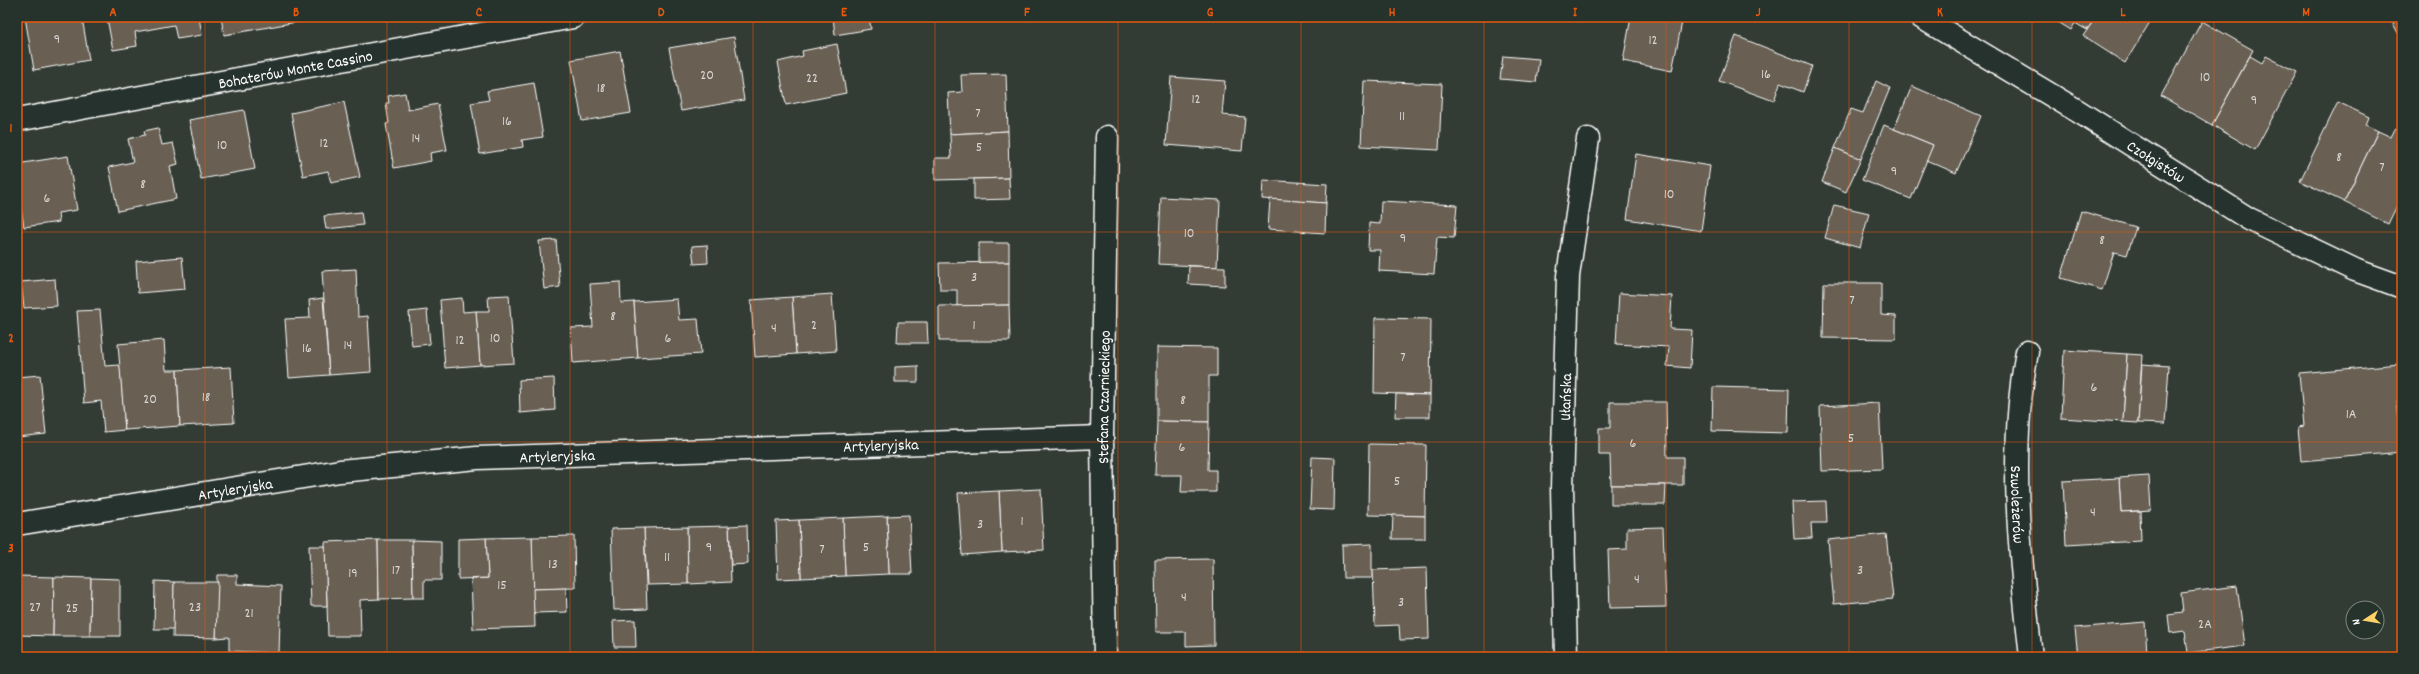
<svg xmlns="http://www.w3.org/2000/svg" width="2419" height="674" viewBox="0 0 2419 674" font-family="Dekko,sans-serif">
<style>
.building{fill:#695f52;stroke:#fff}
.lines{fill:none;stroke-linecap:round;stroke-linejoin:round}
.minor-casing{stroke:#fff;stroke-width:25}
.minor{stroke:#26332d;stroke-width:22}
.grid{fill:none;stroke:#e8590c;stroke-width:1;stroke-opacity:0.55}
.labels{text-anchor:middle;stroke-width:4;stroke-linejoin:round;paint-order:stroke}
.number-label{font-size:14px;fill:#dad7d4}
.street-label{font-size:16px;fill:#fff;stroke:#26332d}
.neatline{fill:none;stroke:#e8590c;stroke-width:1.5}
.grid-label{font-size:13px;text-anchor:middle;font-weight:bold;fill:#e8590c}
</style>
<rect width="100%" height="100%" fill="#333c34"/>
<filter id="ink" filterUnits="userSpaceOnUse"><feTurbulence type="fractalNoise" baseFrequency=".025" numOctaves="2"/><feDisplacementMap in="SourceGraphic" scale="8" xChannelSelector="R" yChannelSelector="G"/><feConvolveMatrix kernelMatrix="1 2 1 2 8 2 1 2 1" color-interpolation-filters="sRGB"/></filter>
<g filter="url(#ink)">
<g class="building">
<polygon points="25,17 82,17 89,60 34,70"/>
<polygon points="113,17 199,17 202,35 177,39 174,25 135,32 137,46 113,50 107,18"/>
<polygon points="221,17 319,17 319,18 224,35"/>
<polygon points="833,17 869,17 871,29 835,35"/>
<polygon points="1631,17 1683,17 1672,71 1623,61"/>
<polygon points="2050,17 2096,17 2087,30 2075,23 2071,30"/>
<polygon points="2096,17 2153,17 2125,63 2083,36"/>
<polygon points="2396,17 2402,17 2402,40 2391,20"/>
<polygon points="2202,21 2253,50 2212,125 2161,96"/>
<polygon points="1736,36 1812,66 1803,92 1780,83 1774,101 1719,81"/>
<polygon points="734,37 744,100 681,111 669,48"/>
<polygon points="837,44 846,93 786,105 778,62 803,56 802,51"/>
<polygon points="620,51 631,113 582,121 571,60"/>
<polygon points="1503,56 1539,59 1536,82 1500,79"/>
<polygon points="2250,56 2262,63 2266,56 2297,72 2255,150 2212,125"/>
<polygon points="1006,74 1008,131 950,134 948,93 962,92 961,75"/>
<polygon points="1171,77 1225,81 1222,115 1245,117 1242,151 1166,145"/>
<polygon points="1364,81 1442,84 1439,150 1361,146"/>
<polygon points="1876,81 1890,88 1861,159 1835,148 1851,109 1863,113"/>
<polygon points="534,83 543,137 522,140 523,147 480,154 471,103 489,100 487,91"/>
<polygon points="1912,86 1981,116 1956,173 1926,160 1933,145 1894,129"/>
<polygon points="405,93 408,110 438,104 447,150 430,153 431,161 394,168 386,124 389,123 386,103 389,103 388,96"/>
<polygon points="344,102 360,177 331,183 328,171 303,176 291,113"/>
<polygon points="2338,102 2369,117 2366,125 2378,131 2344,202 2300,181"/>
<polygon points="244,110 255,169 201,179 189,120"/>
<polygon points="1884,125 1933,145 1911,199 1862,180"/>
<polygon points="158,128 162,145 173,143 178,164 170,166 176,199 118,211 109,167 133,162 128,139 145,135 144,131"/>
<polygon points="2395,129 2402,133 2402,195 2388,224 2344,202 2378,131 2391,137"/>
<polygon points="1008,131 1009,178 935,180 935,158 951,158 950,134"/>
<polygon points="1835,148 1861,159 1846,192 1822,182"/>
<polygon points="1636,154 1710,166 1701,231 1627,219"/>
<polygon points="68,156 77,210 58,213 59,222 24,227 17,184 17,164"/>
<polygon points="1009,178 1010,199 974,200 974,179"/>
<polygon points="1263,180 1327,184 1326,203 1262,199"/>
<polygon points="1161,197 1220,200 1217,267 1158,264"/>
<polygon points="1270,199 1326,203 1325,233 1268,229"/>
<polygon points="1381,201 1457,205 1454,238 1437,237 1434,274 1379,271 1380,250 1368,250 1369,223 1380,224"/>
<polygon points="1834,205 1869,213 1860,248 1825,238"/>
<polygon points="2081,211 2136,227 2127,255 2114,252 2102,290 2061,278"/>
<polygon points="361,212 363,225 326,229 324,216"/>
<polygon points="556,240 560,287 544,289 539,241"/>
<polygon points="979,243 1009,243 1009,262 979,263"/>
<polygon points="707,245 708,263 694,264 692,246"/>
<polygon points="182,257 185,289 138,293 136,261"/>
<polygon points="1009,262 1009,305 957,306 957,290 940,290 939,263"/>
<polygon points="1189,266 1225,267 1225,286 1188,284"/>
<polygon points="356,269 358,317 368,316 371,372 329,375 322,271"/>
<polygon points="55,279 57,306 24,308 21,282"/>
<polygon points="620,282 621,303 634,302 638,358 573,363 571,328 593,327 590,284"/>
<polygon points="1824,283 1881,283 1881,315 1896,316 1896,339 1823,338"/>
<polygon points="1619,293 1672,296 1670,329 1692,330 1690,368 1667,366 1669,347 1616,344"/>
<polygon points="832,294 836,351 796,354 792,297"/>
<polygon points="509,295 514,363 480,365 476,311 489,311 488,296"/>
<polygon points="792,297 796,354 755,357 751,300"/>
<polygon points="323,298 329,375 289,378 285,319 310,318 309,300"/>
<polygon points="462,298 463,312 476,311 480,365 445,368 440,300"/>
<polygon points="677,299 679,320 698,319 701,354 638,358 634,302"/>
<polygon points="1009,305 1010,341 939,341 939,306"/>
<polygon points="100,310 105,366 120,365 125,430 104,432 101,401 84,403 77,311"/>
<polygon points="427,310 430,344 412,346 409,312"/>
<polygon points="1375,318 1431,319 1430,395 1374,393"/>
<polygon points="898,322 927,322 928,343 897,343"/>
<polygon points="164,340 166,370 177,370 180,426 125,430 118,344"/>
<polygon points="1157,347 1217,348 1217,376 1209,376 1209,422 1157,421"/>
<polygon points="2064,350 2127,354 2123,422 2061,418"/>
<polygon points="2127,354 2142,355 2138,423 2123,422"/>
<polygon points="2142,364 2169,366 2165,424 2138,423"/>
<polygon points="2400,364 2402,400 2397,400 2402,452 2301,461 2298,427 2304,426 2299,373"/>
<polygon points="918,366 918,382 895,382 895,367"/>
<polygon points="231,367 234,423 180,426 177,370"/>
<polygon points="40,375 46,434 17,437 17,377"/>
<polygon points="554,378 555,410 520,413 519,380"/>
<polygon points="1713,387 1789,389 1788,433 1712,431"/>
<polygon points="1396,394 1430,395 1430,417 1395,417"/>
<polygon points="1610,402 1666,402 1667,457 1683,457 1683,485 1611,485 1610,455 1599,455 1599,428 1610,428"/>
<polygon points="1879,403 1882,469 1822,471 1820,406"/>
<polygon points="1157,421 1209,422 1208,470 1216,470 1216,492 1181,492 1182,475 1155,475"/>
<polygon points="1369,444 1426,445 1425,516 1368,515"/>
<polygon points="1312,457 1335,458 1334,510 1310,509"/>
<polygon points="2149,476 2151,510 2121,512 2119,478"/>
<polygon points="2119,478 2121,512 2140,511 2141,541 2066,545 2063,481"/>
<polygon points="1611,485 1666,485 1665,505 1611,505"/>
<polygon points="1041,489 1044,550 1002,552 999,491"/>
<polygon points="999,491 1002,552 962,555 958,493"/>
<polygon points="1826,501 1827,523 1811,523 1812,538 1794,539 1792,502"/>
<polygon points="909,515 912,574 889,574 887,516"/>
<polygon points="1393,515 1425,516 1425,539 1392,539"/>
<polygon points="887,516 889,574 845,576 843,518"/>
<polygon points="843,518 845,576 801,578 799,520"/>
<polygon points="799,520 801,578 778,579 776,521"/>
<polygon points="747,525 748,564 731,565 729,526"/>
<polygon points="729,526 731,582 688,584 687,527"/>
<polygon points="687,527 688,584 647,585 644,528"/>
<polygon points="1663,527 1666,607 1610,608 1608,550 1627,549 1627,528"/>
<polygon points="644,528 647,609 614,610 611,529"/>
<polygon points="1886,534 1893,599 1834,604 1828,540"/>
<polygon points="574,536 575,588 533,589 532,537"/>
<polygon points="532,537 535,627 473,629 471,579 488,578 486,538"/>
<polygon points="486,538 488,578 458,579 458,539"/>
<polygon points="378,540 379,599 360,600 361,636 328,636 325,542"/>
<polygon points="378,540 412,540 413,598 379,599"/>
<polygon points="412,540 441,541 441,580 424,580 424,598 413,598"/>
<polygon points="1372,544 1372,578 1343,578 1342,545"/>
<polygon points="309,546 325,546 327,606 311,606"/>
<polygon points="1213,559 1214,645 1186,646 1186,632 1156,632 1155,560"/>
<polygon points="1427,568 1429,639 1400,640 1399,625 1375,626 1373,570"/>
<polygon points="217,575 237,575 237,584 281,586 279,653 229,651 229,637 216,638"/>
<polygon points="17,576 54,577 53,636 17,635"/>
<polygon points="54,577 91,578 90,636 53,636"/>
<polygon points="91,578 120,579 120,636 90,636"/>
<polygon points="155,581 174,582 174,629 154,629"/>
<polygon points="174,582 218,582 216,638 173,637"/>
<polygon points="2237,586 2245,646 2188,653 2185,631 2170,633 2168,615 2183,613 2181,593"/>
<polygon points="566,588 567,612 534,613 533,589"/>
<polygon points="635,620 636,647 614,647 613,621"/>
<polygon points="2145,622 2147,654 2132,655 2132,657 2078,657 2075,628"/>
</g>
<g class="lines">
<defs>
<g id="minor">
<path id="s1" d="M1921 17 2081 113 2249 219 2355 270 2402 287"/>
<path id="s2" d="M17 120 573 17"/>
<path id="s3" d="M2027 352C2008 453 2020 556 2031 657"/>
<path id="s4" d="M17 524 340 471 477 458 1102 437"/>
<path id="s5" d="M1105 657 1102 437 1107 137"/>
<path id="s6" d="M1566 657 1562 488 1568 276 1588 139"/>
</g>
</defs>
<use href="#minor" class="minor-casing"/>
<use href="#minor" class="minor"/>
</g>
</g>
<path class="grid" d="M205 17V657M387 17V657M570 17V657M753 17V657M935 17V657M1118 17V657M1301 17V657M1484 17V657M1666 17V657M1849 17V657M2032 17V657M2214 17V657M17 232H2402M17 442H2402"/>
<g class="labels">
<g class="number-label">
<text x="57" y="43">9</text>
<text x="1653" y="44">12</text>
<text x="1766" y="78">16</text>
<text x="707" y="79">20</text>
<text x="2205" y="81">10</text>
<text x="812" y="82">22</text>
<text x="601" y="92">18</text>
<text x="1196" y="103">12</text>
<text x="2254" y="104">9</text>
<text x="978" y="117">7</text>
<text x="1402" y="120">11</text>
<text x="507" y="125">16</text>
<text x="416" y="142">14</text>
<text x="324" y="147">12</text>
<text x="222" y="149">10</text>
<text x="979" y="151">5</text>
<text x="2339" y="161">8</text>
<text x="2382" y="171">7</text>
<text x="1894" y="175">9</text>
<text x="143" y="188">8</text>
<text x="1669" y="198">10</text>
<text x="47" y="202">6</text>
<text x="1189" y="237">10</text>
<text x="1403" y="242">9</text>
<text x="2102" y="244">8</text>
<text x="974" y="281">3</text>
<text x="1852" y="304">7</text>
<text x="613" y="320">8</text>
<text x="814" y="329">2</text>
<text x="974" y="329">1</text>
<text x="774" y="332">4</text>
<text x="495" y="342">10</text>
<text x="668" y="342">6</text>
<text x="460" y="344">12</text>
<text x="348" y="349">14</text>
<text x="307" y="352">16</text>
<text x="1403" y="361">7</text>
<text x="2094" y="391">6</text>
<text x="206" y="401">18</text>
<text x="150" y="403">20</text>
<text x="1183" y="404">8</text>
<text x="2351" y="418">1A</text>
<text x="1851" y="442">5</text>
<text x="1633" y="447">6</text>
<text x="1182" y="451">6</text>
<text x="1397" y="485">5</text>
<text x="2093" y="516">4</text>
<text x="1022" y="525">1</text>
<text x="980" y="528">3</text>
<text x="709" y="551">9</text>
<text x="866" y="551">5</text>
<text x="822" y="553">7</text>
<text x="667" y="561">11</text>
<text x="553" y="568">13</text>
<text x="396" y="574">17</text>
<text x="1860" y="574">3</text>
<text x="353" y="577">19</text>
<text x="1637" y="583">4</text>
<text x="502" y="589">15</text>
<text x="1184" y="601">4</text>
<text x="1401" y="606">3</text>
<text x="35" y="611">27</text>
<text x="195" y="611">23</text>
<text x="72" y="612">25</text>
<text x="249" y="617">21</text>
<text x="2205" y="628">2A</text>
</g>
<g class="street-label">
<text dy="6" stroke="none"><textPath href="#s2" startOffset="283">Bohaterów Monte Cassino</textPath></text>
<text dy="6" stroke="none"><textPath href="#s1" startOffset="276">Czołgistów</textPath></text>
<text dy="6" stroke="none"><textPath href="#s5" startOffset="260">Stefana Czarnieckiego</textPath></text>
<text dy="6" stroke="none"><textPath href="#s6" startOffset="260">Ułańska</textPath></text>
<text dy="6" stroke="none"><textPath href="#s4" startOffset="869">Artyleryjska</textPath></text>
<text dy="6" stroke="none"><textPath href="#s4" startOffset="545">Artyleryjska</textPath></text>
<text dy="6" stroke="none"><textPath href="#s4" startOffset="221">Artyleryjska</textPath></text>
<text dy="6" stroke="none"><textPath href="#s3" startOffset="153">Szwoleżerów</textPath></text>
</g>
</g>
<rect width="2419" height="674" fill="none" stroke="#26332d" stroke-width="44"/>
<g transform="translate(2365 620) rotate(258)"><circle r="19" fill="#26332d" stroke="#7d8581"/>
<path d="M0-3L7 15L0 10L-7 15Z" fill="#ffd166"/>
<text y="-6" font-size="11" font-weight="bold" text-anchor="middle" fill="#ffffff">N</text>
</g>
<rect x="22" y="22" width="2375" height="630" class="neatline"/>
<g class="grid-label">
<text x="113" y="16">A</text>
<text x="296" y="16">B</text>
<text x="479" y="16">C</text>
<text x="661" y="16">D</text>
<text x="844" y="16">E</text>
<text x="1027" y="16">F</text>
<text x="1210" y="16">G</text>
<text x="1392" y="16">H</text>
<text x="1575" y="16">I</text>
<text x="1758" y="16">J</text>
<text x="1940" y="16">K</text>
<text x="2123" y="16">L</text>
<text x="2306" y="16">M</text>
<text x="11" y="132">1</text>
<text x="11" y="342">2</text>
<text x="11" y="552">3</text>
</g>
</svg>
